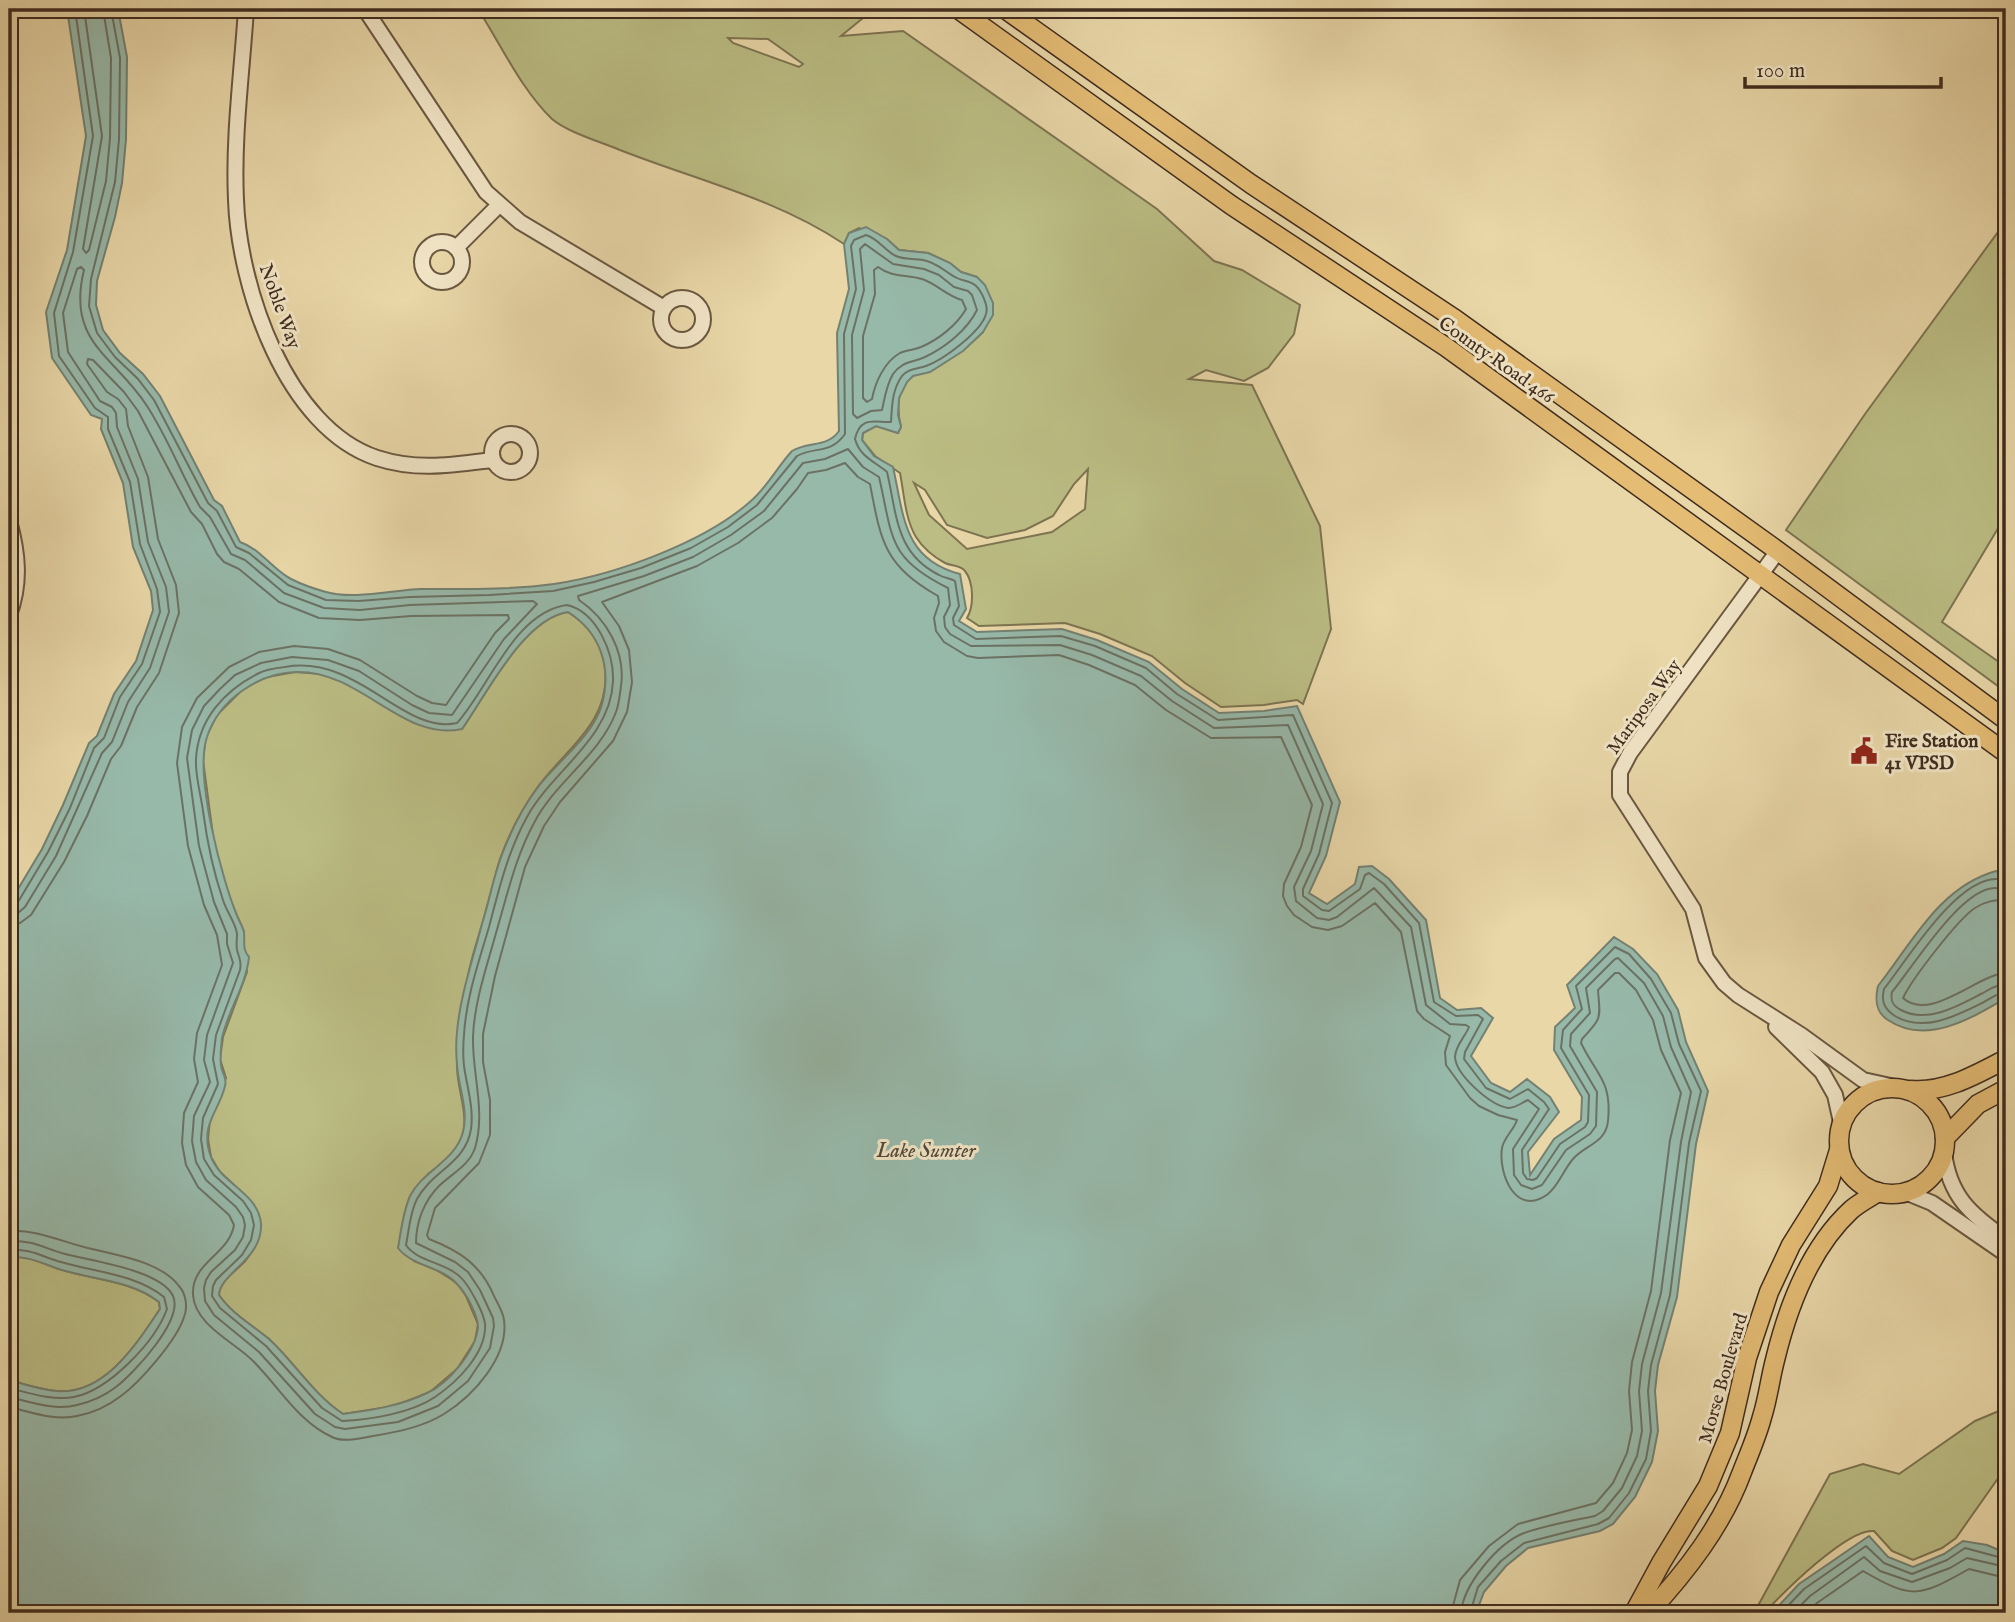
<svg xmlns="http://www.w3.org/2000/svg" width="2015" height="1622" viewBox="0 0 2015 1622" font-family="'IM FELL English',serif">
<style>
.green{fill:#bbbd84;stroke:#7d7452;stroke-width:2;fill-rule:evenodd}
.water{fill:#97b9aa;stroke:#748172;stroke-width:2;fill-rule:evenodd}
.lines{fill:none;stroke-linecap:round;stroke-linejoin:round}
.shore{stroke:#6b7264;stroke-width:2}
.minor-casing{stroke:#6a5741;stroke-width:18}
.major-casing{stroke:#3f2c1f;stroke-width:21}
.minor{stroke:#f1e5c6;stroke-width:14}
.major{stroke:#e4bc74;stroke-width:18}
.labels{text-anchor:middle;stroke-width:6;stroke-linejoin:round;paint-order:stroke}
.street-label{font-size:19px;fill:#3f2c1f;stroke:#f1e5c6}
.poi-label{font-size:19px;font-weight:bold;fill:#3f2c1f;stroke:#f1e5c6;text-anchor:start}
.water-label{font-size:21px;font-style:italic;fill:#51483b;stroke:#f1e5c6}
</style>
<rect width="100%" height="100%" fill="#e9d7a8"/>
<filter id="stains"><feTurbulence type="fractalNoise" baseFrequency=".00286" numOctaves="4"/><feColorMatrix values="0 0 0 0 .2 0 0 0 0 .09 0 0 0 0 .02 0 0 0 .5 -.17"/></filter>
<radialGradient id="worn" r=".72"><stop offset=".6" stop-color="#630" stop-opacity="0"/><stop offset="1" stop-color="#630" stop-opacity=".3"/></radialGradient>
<g class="green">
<path d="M478 9H874L841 36 903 31 1157 209 1214 261 1242 270 1300 305 1294 334 1268 368 1244 381 1206 370 1189 379 1252 385 1320 526 1331 629 1303 704 1297 700 1264 705 1221 707 1185 683 1152 656 1100 634 1065 623 979 626 967 618C974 607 974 582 965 571 961 565 951 566 945 563 934 557 923 548 916 537 905 519 904 493 900 473L875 456 862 440 863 433 876 426 898 433 901 427C897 412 896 384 913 376 920 372 928 374 934 369 952 358 968 347 983 332L977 277 961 272 950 263 928 253 899 250 887 239 859 228 849 233 844 244C775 198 696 180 620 150 601 142 567 132 552 119 521 89 501 45 478 9ZM728 38 768 39 803 64 799 67 733 43ZM1088 469 1085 509 1052 532 967 549 929 515 914 483 925 490 947 525 987 538 1025 530 1053 516 1074 484Z"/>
<polygon points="2006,221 2006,515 1942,622 2006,667 2006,692 1786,530 1865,414"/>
<path d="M568 612C588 625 602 643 605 667 611 723 566 748 537 788 522 809 509 834 500 859 495 875 491 893 486 910 481 930 473 951 469 971 463 1001 459 1032 457 1061 455 1089 473 1117 459 1145 453 1157 439 1166 428 1174L414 1261 435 1269 457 1283 466 1296 478 1324 475 1341 457 1369 430 1392 395 1406 343 1414C313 1394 295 1363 269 1339 252 1325 231 1313 219 1295 219 1280 237 1271 246 1260 255 1249 259 1238 261 1224L233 1184 220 1172 211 1157 208 1139 210 1120 226 1078 220 1059 223 1037 247 972 243 941 244 932 229 897 214 843 203 760 206 737 217 715 244 688 267 677 295 672 322 674 351 685 376 700 462 729C486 695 524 618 568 612Z"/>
<path d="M19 1256C33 1258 43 1263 56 1268 90 1280 130 1279 159 1302L160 1309C137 1343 105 1396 57 1391 41 1390 24 1384 9 1380V1257Z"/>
<path d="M2006 1408V1467L1956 1538 1942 1548 1913 1560 1892 1551 1874 1531C1847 1528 1782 1594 1764 1613H1754L1830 1474 1863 1464 1899 1474 1975 1421Z"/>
</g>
<g class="water">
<path d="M67 9H118L127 57 126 139 122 183 115 217 97 281 96 305 103 330 120 353 143 374 160 396 214 500 222 506 240 542C261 549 272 569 291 579 301 584 315 589 326 592 353 600 393 590 421 589 465 589 510 590 554 584 615 575 706 542 752 500 768 486 778 466 792 451 808 441 827 448 839 431L837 333 849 289 844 244 849 233 866 227 887 239 899 250 928 253 950 263 961 272 977 277 985 285 993 303V315L983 332 963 351 930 372 913 376 907 382 899 398 898 415 901 427 898 433 876 426 863 433 862 440 874 456 893 467C904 516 903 559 960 574L966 609 959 621 977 632 1062 629 1097 640 1149 662 1182 689 1219 713 1264 711 1297 706 1340 802 1326 856 1309 893 1327 904 1355 884 1359 867 1372 866 1389 879 1426 920 1440 998 1457 1010 1481 1008 1493 1018 1471 1056 1491 1083 1510 1092 1527 1079 1550 1097 1559 1112 1528 1152 1530 1175 1554 1139 1581 1120 1582 1097 1554 1050 1555 1027 1575 1008 1567 985 1614 937 1633 949 1657 974 1678 1010 1686 1042 1708 1091 1696 1144 1677 1297 1658 1365 1655 1391 1658 1431 1652 1462 1635 1497 1613 1524 1600 1531 1528 1548 1506 1566 1484 1592 1476 1613H9V1380C24 1384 41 1390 57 1391 105 1395 137 1343 160 1309L159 1302C130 1279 90 1280 56 1268 39 1262 27 1256 9 1257V904L42 849 63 805 89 743 97 736 114 694 136 661 153 610 151 591 133 547 123 483 101 429 102 419 91 415 52 358 46 312 67 250 86 136ZM568 612C600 632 612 667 602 704 594 735 557 762 538 787 522 808 510 833 501 857 493 879 489 902 482 924 473 959 460 996 457 1032 456 1042 456 1054 457 1064 458 1086 469 1110 463 1132 455 1162 423 1170 410 1196 403 1212 401 1231 398 1248 413 1267 441 1266 457 1284 466 1293 478 1315 478 1327 476 1351 448 1384 427 1393 400 1406 372 1410 343 1414 313 1394 295 1363 269 1339 252 1325 231 1313 219 1295 220 1273 263 1259 261 1224 259 1193 221 1184 211 1157 199 1125 219 1112 225 1086 227 1079 224 1076 222 1070 219 1061 221 1048 222 1038 228 1010 246 986 249 957 242 949 245 942 244 932 243 928 240 922 238 918 222 881 194 774 207 737 219 700 258 673 296 672 361 670 402 742 462 729 486 695 524 618 568 612Z"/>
<path d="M1996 871 2006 875V998C1972 1018 1926 1046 1888 1020 1875 1012 1875 999 1878 986 1912 943 1939 887 1996 871Z"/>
<polygon points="1869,1536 1888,1557 1913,1567 1944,1554 1963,1541 1987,1545 2006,1553 2006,1613 1772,1613 1799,1584"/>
</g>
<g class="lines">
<g class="shore">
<polyline points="84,9 102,136 83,249 86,253 89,250 106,181 110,138 111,58 103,9"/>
<path d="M111 9 120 58 119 139 115 182 91 279 89 306 97 333 115 357 138 379 154 400 208 503 217 511 236 547 249 553 288 585 326 600 359 601 410 597 489 595 553 591 594 582 641 568 691 548 728 527 757 505 797 456C815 446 830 455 845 434L844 334 856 289 851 246 854 240 866 235C879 239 885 251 896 256 904 260 914 258 923 260 936 262 944 271 955 277 961 281 969 280 975 285 981 290 989 306 986 314 981 332 943 360 926 366 917 369 909 368 902 376 892 390 892 406 891 422 876 423 860 415 855 439 860 457 874 461 887 472 897 514 895 553 939 575 944 578 950 578 955 581L959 606 953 618 954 625 976 639 1061 636 1095 646 1146 668 1177 694 1218 720 1293 715 1332 803 1319 854 1303 889V896L1322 910 1329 911 1360 889 1365 875 1369 873 1384 884 1419 923 1434 1002 1456 1016 1478 1015 1483 1019 1465 1052 1464 1059 1486 1088 1510 1099 1528 1089 1544 1102 1549 1109 1522 1150 1523 1173 1527 1179 1533 1180 1537 1178 1560 1144 1585 1127 1588 1122 1589 1095 1561 1048 1563 1030 1582 1009 1576 986 1615 947 1629 954 1651 979 1671 1013 1679 1044 1701 1091 1689 1143 1670 1295 1651 1365 1648 1391 1651 1431 1646 1459 1629 1493 1609 1518 1598 1524 1524 1543 1501 1561 1478 1587 1470 1613"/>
<path d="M865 244 893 264 924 269 939 275 954 287 968 291 972 295 977 310C967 330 946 347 925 357 912 363 902 361 893 374 886 386 885 397 882 410L871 411 857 418 853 414 852 335 864 290 860 249Z"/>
<path d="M878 267C893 278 906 274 922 279 937 284 947 296 962 300L966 309C957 325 938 340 921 347 914 350 906 350 900 353 884 362 875 383 872 399L867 402 863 398V336L875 294 874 270Z"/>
<path d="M567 605C597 612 614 653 613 681 611 738 552 771 527 817 508 851 499 889 489 927 479 961 466 998 464 1035 463 1045 463 1056 464 1066 467 1087 474 1108 471 1129 466 1163 432 1171 417 1199 410 1212 409 1230 406 1245 418 1263 449 1262 464 1281 471 1290 484 1313 485 1324 487 1353 457 1382 435 1397 412 1413 369 1420 342 1421L322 1408 266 1346 220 1308 212 1296 213 1286 216 1280 242 1255 251 1240 254 1225 251 1213 243 1201 214 1175 204 1159 201 1139 203 1118 218 1084 213 1059 216 1035 240 970C242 961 239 958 237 950 236 944 237 940 237 934 236 923 226 911 223 900 213 871 207 841 203 811 201 795 195 776 196 759 198 719 225 690 259 673 267 669 276 668 285 667 358 654 403 735 457 723 489 688 514 612 567 605Z"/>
<path d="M2006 881C2003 880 1999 879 1996 879 1956 879 1907 960 1884 989 1881 1001 1884 1009 1895 1016 1923 1033 1956 1016 1982 1003 1990 999 1997 993 2006 992"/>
<path d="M2006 890C2003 889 1999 888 1995 888 1961 888 1913 967 1892 992 1890 1001 1893 1006 1901 1010 1927 1024 1958 1006 1981 994 1989 990 1996 984 2006 984"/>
<path d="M2006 900C1994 900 1986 901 1975 908 1958 919 1912 979 1903 998 1930 1023 1978 974 2006 973"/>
<polyline points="9,905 18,902 48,852 70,808 94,748 104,738 120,697 142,664 160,612 157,589 140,544 130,482 108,429 108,417 95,408 59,356 54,313 73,252 93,136 75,9"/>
<path d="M9 914 18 913 25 907 56 856 102 753 112 742 128 702 150 668 169 612 166 587 148 542 138 479 117 427 116 413 112 407 100 401 68 352 63 313 77 269 81 267 84 270C66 343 115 356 147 406 168 438 181 474 200 507L210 517 231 554 245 560 284 593 324 608 360 610 410 605 533 601 537 604 504 639 452 715 429 713 412 705 359 671 328 660 292 657 261 663 235 675 220 689 204 706 192 730 187 758 199 846 214 902 227 934V944L233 963 207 1035 204 1060 210 1082 194 1116 192 1141 196 1162 206 1180 236 1207 243 1217 245 1225 243 1237 235 1250 211 1272 206 1280 204 1288 205 1301 214 1315 259 1352 315 1414 335 1427 345 1429 398 1422 438 1406 468 1381 490 1348 494 1326 493 1318 480 1290 468 1272 455 1262 416 1243C416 1222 424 1201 439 1186 451 1174 469 1166 475 1148 486 1111 472 1074 473 1037 474 1003 487 966 496 933 507 896 515 858 534 823 555 782 600 755 616 712 619 704 620 694 621 686 626 652 606 618 579 600L578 596 644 576 693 557 731 535 764 511 803 463 825 459 848 449 863 467 879 477C893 537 887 558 948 588L950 605 944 617 945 627 950 634 971 646 1060 645 1092 655 1141 676 1172 701 1214 728 1288 725 1323 804 1311 851 1294 887 1296 901 1317 918 1329 920 1337 917 1374 888 1411 927 1426 1005 1450 1024 1466 1025 1469 1027C1465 1037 1455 1046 1455 1057 1456 1075 1490 1105 1508 1108 1516 1108 1521 1103 1528 1100L1539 1109 1513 1149 1514 1175 1521 1185 1532 1189 1542 1185 1566 1150 1590 1134 1596 1126 1597 1092 1570 1046 1571 1034 1590 1013 1586 988 1615 959 1618 958 1644 983 1663 1016 1671 1047 1691 1092 1681 1142 1661 1293 1642 1364 1639 1391 1642 1431 1637 1456 1622 1488 1603 1511 1595 1516C1571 1521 1547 1525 1524 1533 1498 1543 1463 1585 1461 1613"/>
<path d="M9 925 20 923 31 915 64 862 87 816 111 759 121 746 137 707 159 673 179 613 176 585 158 539 148 477 128 426 126 409 118 399 107 392 87 364 88 359 93 360 124 392 138 411 191 512 202 524 217 554 224 562 239 569 279 602 319 618 360 620 411 616 508 615 509 619 495 633 446 705 432 703 417 696 360 660 328 649 294 646 259 652 229 667 197 698 182 727 177 763 188 846 204 905 217 935 222 965 197 1033 194 1059 198 1082 184 1113 182 1143 186 1165 198 1187 229 1215 234 1225C229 1255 191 1262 193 1295 195 1325 234 1342 252 1360 278 1385 298 1422 332 1437 344 1443 361 1438 373 1436 397 1432 423 1427 444 1414 473 1396 509 1357 504 1320 503 1312 498 1304 494 1296 481 1265 460 1251 429 1239L427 1235 435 1208 479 1163 490 1135V1100L483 1062V1034L495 976 525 867 544 826 560 802 613 741 627 712 632 682 629 650 619 626 602 602 697 566 738 543 772 518 797 489 808 473 826 470 845 463 858 477 870 484C881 542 884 565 938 596L939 603 934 618 936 631 944 642 967 656 978 658 1059 655 1089 665 1135 685 1166 710 1211 738 1281 737 1312 805 1301 847 1284 884 1283 896 1287 906 1294 915 1312 927 1328 930 1342 926 1375 903 1401 932 1417 1011 1424 1019 1450 1036 1445 1052 1446 1065 1470 1098 1479 1106 1498 1115 1517 1120C1514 1130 1504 1137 1502 1148 1498 1174 1516 1218 1548 1194 1559 1185 1564 1169 1573 1159 1585 1145 1606 1143 1608 1121 1612 1081 1597 1076 1581 1043L1582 1039C1603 1017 1600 1018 1598 990L1615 973H1619L1636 990 1653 1020 1661 1050 1681 1093 1670 1140 1651 1291 1632 1362 1629 1391 1632 1430 1627 1453 1613 1483 1596 1503 1518 1524 1489 1546 1460 1580 1451 1613"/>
<path d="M9 1231C38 1229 64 1243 92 1249 120 1256 161 1262 179 1286 186 1294 188 1307 184 1317 177 1340 140 1382 121 1396 108 1406 93 1413 77 1416 55 1421 31 1412 9 1407"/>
<path d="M9 1241C34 1240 43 1248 65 1254 91 1261 161 1270 173 1296 184 1320 134 1373 116 1387 104 1396 91 1402 77 1405 55 1411 30 1402 9 1397"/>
<path d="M9 1250C29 1248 43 1257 61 1262 95 1272 135 1274 164 1297L167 1309C155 1342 109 1390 74 1397 53 1401 29 1393 9 1388"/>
<polyline points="1781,1613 1804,1589 1866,1546 1884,1563 1912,1574 1947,1560 1965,1548 2006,1559"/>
<polyline points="1793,1613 1810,1596 1864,1557 1880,1571 1912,1582 1950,1568 1967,1558 2006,1567"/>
<path d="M1808 1613 1817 1603 1863 1571C1913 1600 1919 1597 1969 1569L2006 1578"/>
</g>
<defs>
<g id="minor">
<path d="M246 9C242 72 233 137 236 200 239 287 286 428 377 458 417 471 452 465 492 460"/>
<polyline points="365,9 486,192 520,222 664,308"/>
<circle cx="442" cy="262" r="20"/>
<polyline points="456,248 499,205"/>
<circle cx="682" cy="319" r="21"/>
<circle cx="511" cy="453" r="19"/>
<path d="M9 521C18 553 21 583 9 615"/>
<polyline points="1778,551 1630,753 1620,772 1620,795 1693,909 1706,958 1724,983 1738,995 1801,1035 1863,1080 1895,1087"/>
<polyline points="1776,1027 1822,1072 1835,1095 1841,1122"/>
<path d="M1944 1152C1949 1196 1971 1215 2006 1239"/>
<polyline points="1905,1192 1932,1203 2006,1254"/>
</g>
<g id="major">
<polyline points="958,9 1231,205 1446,347 2006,753"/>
<polyline points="1005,9 1251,184 1455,319 1778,551 2006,720"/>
<circle cx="1892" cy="1141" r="53"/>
<path d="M1911 1090C1945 1093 1977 1074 2006 1059"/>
<polyline points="1945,1138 1978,1104 2006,1089"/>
<polyline points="1634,1613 1661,1563 1708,1486 1730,1433 1747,1358 1769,1292 1791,1245 1828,1186 1839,1150"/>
<path d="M1648 1613C1686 1572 1722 1526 1742 1472 1749 1454 1757 1436 1762 1417 1768 1398 1770 1379 1775 1360 1788 1306 1810 1248 1851 1210 1859 1203 1869 1198 1878 1192"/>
</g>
</defs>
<use href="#minor" class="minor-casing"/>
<use href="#major" class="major-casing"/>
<use href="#minor" class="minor"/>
<use href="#major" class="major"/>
</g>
<defs>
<symbol id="civic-bare" viewBox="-9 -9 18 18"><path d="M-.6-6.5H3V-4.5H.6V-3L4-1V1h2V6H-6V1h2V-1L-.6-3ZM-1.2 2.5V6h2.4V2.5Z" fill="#8f2418" stroke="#f1e5c6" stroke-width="2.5" paint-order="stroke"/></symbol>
</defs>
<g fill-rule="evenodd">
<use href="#civic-bare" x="1845" y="732" width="38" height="38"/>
</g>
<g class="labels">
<g class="street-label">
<text transform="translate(281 306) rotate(70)" y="7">Noble Way</text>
<text transform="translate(1497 359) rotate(35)" y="7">County Road 466</text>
<text transform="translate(1643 706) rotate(-54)" y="7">Mariposa Way</text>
<text transform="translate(1722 1378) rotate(-74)" y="7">Morse Boulevard</text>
</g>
<g class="poi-label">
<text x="1885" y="747">Fire Station<tspan x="1885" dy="22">41 VPSD</tspan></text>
</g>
<g class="water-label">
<text x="926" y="1157">Lake Sumter</text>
</g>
</g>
<rect width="2015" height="1622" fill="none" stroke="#e9d7a8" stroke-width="35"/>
<rect x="10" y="10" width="1994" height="1601" fill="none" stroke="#3f2c1f" stroke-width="3.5"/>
<rect x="18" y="18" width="1980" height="1587" fill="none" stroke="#3f2c1f" stroke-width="2"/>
<path d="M1745 77v10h196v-10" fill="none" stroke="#3f2c1f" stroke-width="3.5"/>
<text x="1756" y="77" font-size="21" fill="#3f2c1f" stroke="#f1e5c6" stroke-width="5" paint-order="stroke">100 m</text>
<rect width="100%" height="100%" filter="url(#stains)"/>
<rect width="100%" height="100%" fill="url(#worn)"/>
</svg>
